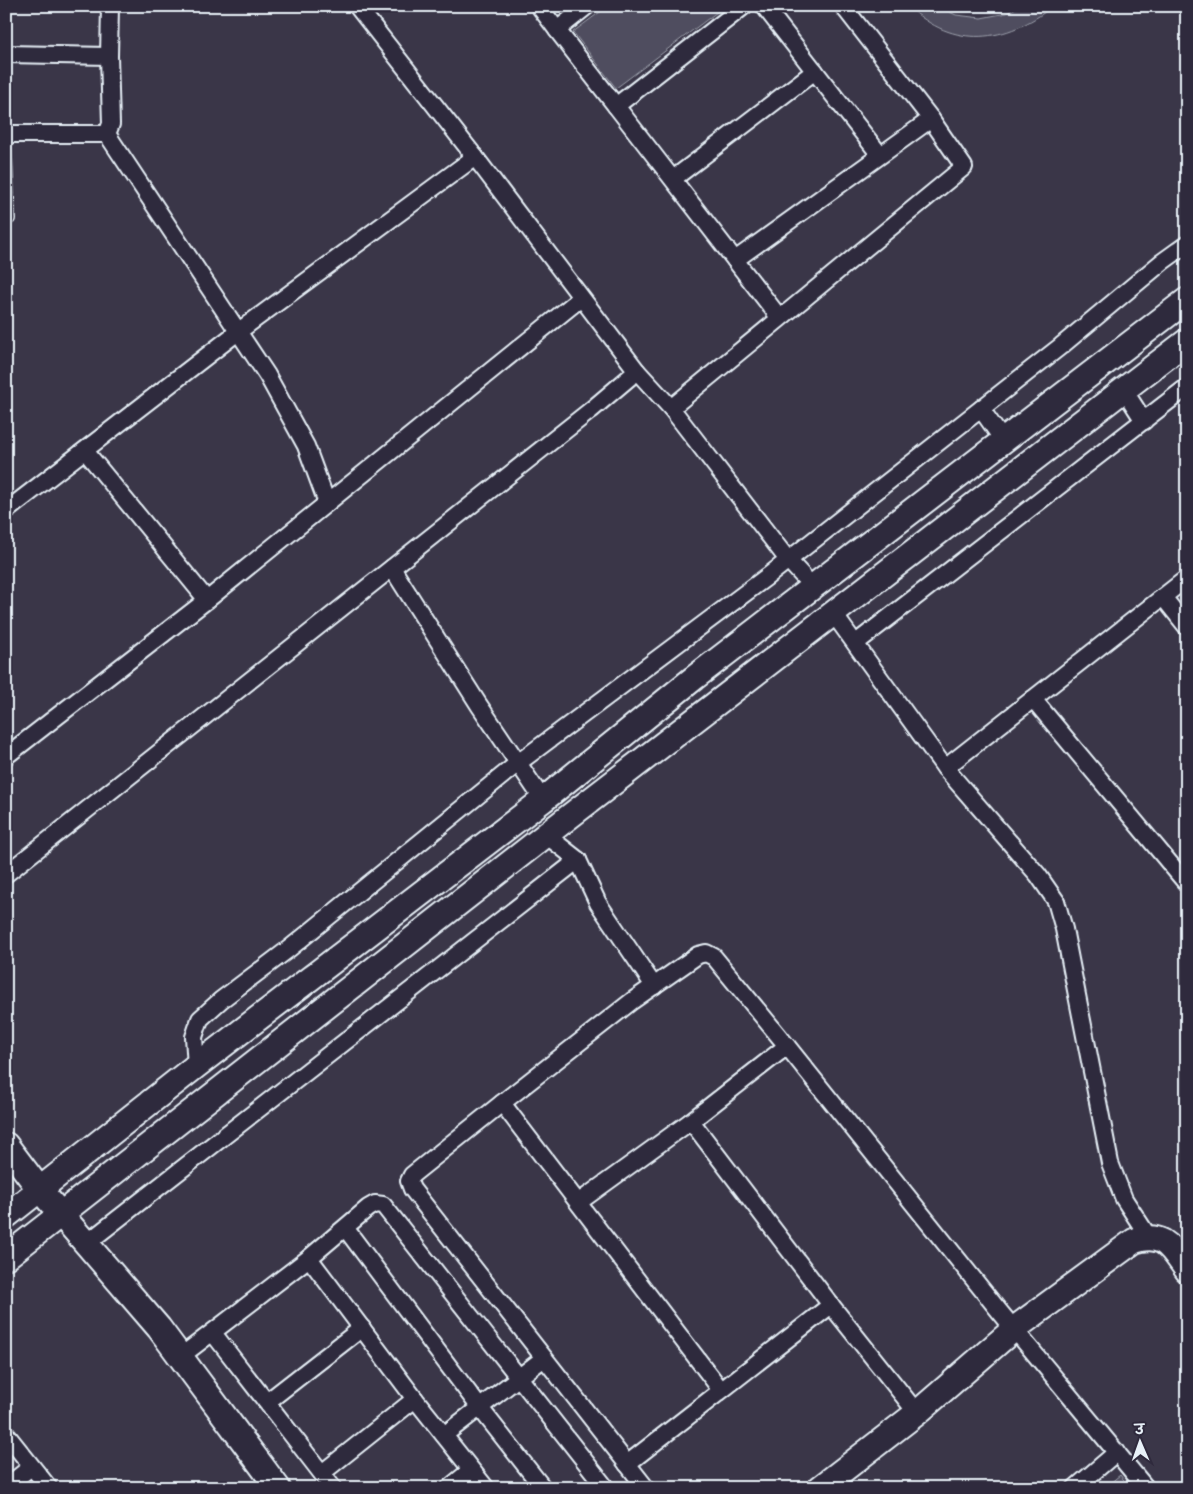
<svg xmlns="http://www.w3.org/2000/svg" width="1193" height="1494" viewBox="0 0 1193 1494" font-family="Caveat,'Playpen Sans Deva',sans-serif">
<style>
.green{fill:#504e5f;stroke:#9ca0ac}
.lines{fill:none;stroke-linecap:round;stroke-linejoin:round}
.lane-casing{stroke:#e8f1f8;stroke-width:12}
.street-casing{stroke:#e8f1f8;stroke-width:20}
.secondary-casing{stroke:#e8f1f8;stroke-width:28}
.lane{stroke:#2f2a3d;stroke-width:9}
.street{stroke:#2f2a3d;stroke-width:16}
.secondary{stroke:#2f2a3d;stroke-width:24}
</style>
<rect width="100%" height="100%" fill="#3a3648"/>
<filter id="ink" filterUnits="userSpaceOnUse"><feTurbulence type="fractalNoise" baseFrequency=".02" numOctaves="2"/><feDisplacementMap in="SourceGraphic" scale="10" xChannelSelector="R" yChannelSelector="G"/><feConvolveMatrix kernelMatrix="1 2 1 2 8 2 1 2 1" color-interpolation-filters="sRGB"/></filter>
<g filter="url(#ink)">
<g class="green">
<polygon points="608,6 725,6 616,88 573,32"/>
<path d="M908 6H937L956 15 981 18 1007 13 1020 6H1053C1006 43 954 50 908 6Z"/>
<polygon points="1120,1475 1130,1488 1104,1488"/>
</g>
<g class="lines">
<defs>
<polyline id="lane" points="6,138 10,219"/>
<g id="street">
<polyline points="357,6 475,157 637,371 671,408 788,560 813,587"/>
<polyline points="539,6 557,30 587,6"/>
<polyline points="764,6 880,155"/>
<polyline points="557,30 616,106 744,6"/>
<polyline points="6,54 109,56"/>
<polyline points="616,106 779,317"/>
<polyline points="6,134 107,134"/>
<polyline points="107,134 267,375 306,446 327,503"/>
<polyline points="107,134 111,124 109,56 110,6"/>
<polyline points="673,179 815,71"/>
<polyline points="735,260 931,119"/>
<polyline points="1124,390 1144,421"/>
<polyline points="671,408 964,167 931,119 843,6"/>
<polyline points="981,409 1003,440"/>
<polyline points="86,452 207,600"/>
<polyline points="6,511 239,331 475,157"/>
<polyline points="392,568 479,705 543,800"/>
<polyline points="1163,597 1187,627"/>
<polyline points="833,613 945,768 1038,875 1056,901 1064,929 1110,1163 1124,1199 1148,1236"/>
<polyline points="856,643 1187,387"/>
<polyline points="1033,699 1187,884"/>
<polyline points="6,756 207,600 581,298"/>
<polyline points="945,768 1187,578"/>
<polyline points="546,835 578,860 598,903 654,986"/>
<polyline points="6,874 591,410 637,371"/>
<polyline points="196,1066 194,1037 200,1019 221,1000 290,948 518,763 768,576 1061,346 1162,262 1187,244"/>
<polyline points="502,1103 632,1001 698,955 706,953 714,957 787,1046"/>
<polyline points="691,1121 831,1305 917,1413"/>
<polyline points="579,1202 691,1121 787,1046 1000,1312 1146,1488"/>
<polyline points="346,1229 480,1408 543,1488"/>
<polyline points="87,1243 578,860"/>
<polyline points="309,1258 368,1208 375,1204 383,1205 606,1488"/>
<polyline points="213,1333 333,1488"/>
<polyline points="180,1357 309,1258 415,1399 486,1488"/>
<polyline points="267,1402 362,1328"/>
<polyline points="6,1434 49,1488"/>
<polyline points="444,1435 544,1358"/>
<polyline points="627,1464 831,1305"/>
<polyline points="322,1473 415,1399"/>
<polyline points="6,1487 31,1467"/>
<polyline points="449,1488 471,1470"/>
<polyline points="646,1488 412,1189 409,1181 412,1175 502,1103 721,1390"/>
<polyline points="1075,1488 1117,1452"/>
</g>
<g id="secondary">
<polyline points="6,1145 40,1190 159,1328 278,1488"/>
<polyline points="6,1216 196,1066 543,800 694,678 1187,300"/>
<polyline points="6,1257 570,816 1187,341"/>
<path d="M820 1488 917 1413 1014 1329 1134 1241C1164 1231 1171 1248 1187 1270"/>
</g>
</defs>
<use href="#lane" class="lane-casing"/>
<use href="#street" class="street-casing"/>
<use href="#secondary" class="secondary-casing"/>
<use href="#lane" class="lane"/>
<use href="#street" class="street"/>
<use href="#secondary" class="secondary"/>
</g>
</g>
<rect width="1193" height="1494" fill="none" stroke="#2f2a3d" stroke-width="25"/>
<rect x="12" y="12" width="1168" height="1469" fill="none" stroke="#e8f1f8" stroke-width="2" filter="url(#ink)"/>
<g transform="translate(1140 1442) rotate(358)" stroke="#2f2a3d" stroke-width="4" paint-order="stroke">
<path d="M0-4L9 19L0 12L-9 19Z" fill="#e8f1f8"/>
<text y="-8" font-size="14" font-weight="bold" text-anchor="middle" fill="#e8f1f8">उ</text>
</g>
</svg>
